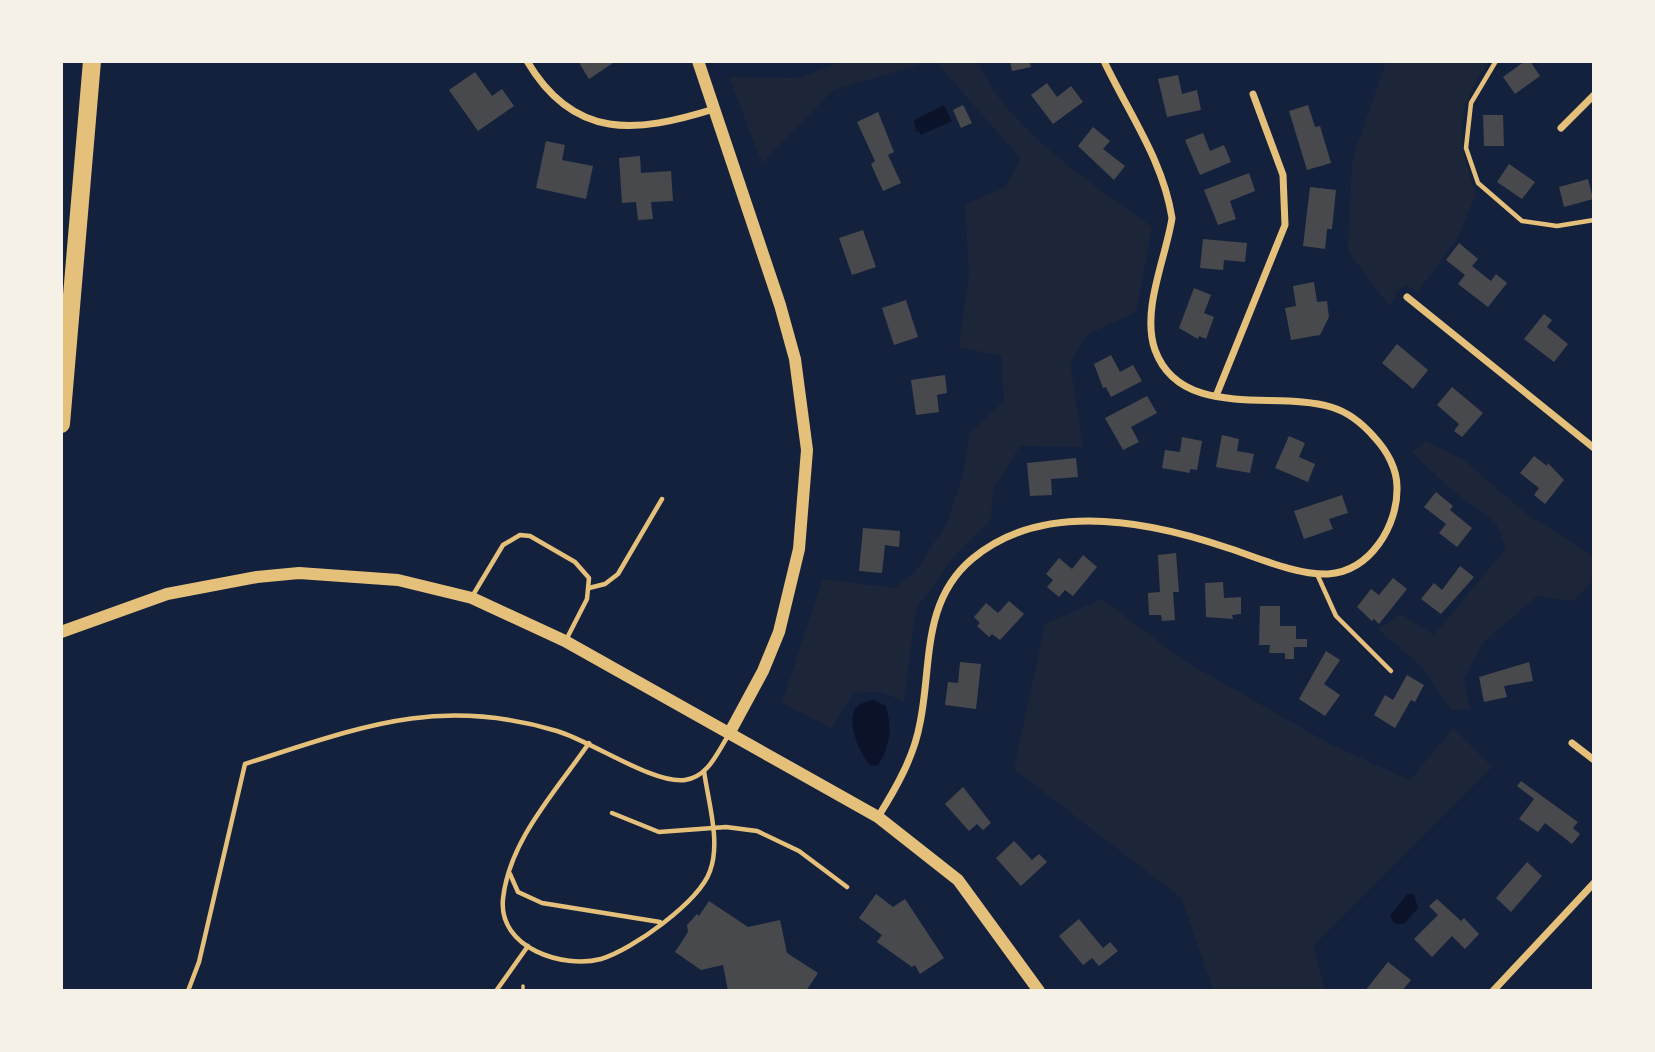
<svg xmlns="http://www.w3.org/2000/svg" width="1655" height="1052" viewBox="0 0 1655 1052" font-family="'Libre Baskerville',serif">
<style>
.green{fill:#1d2539}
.water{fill:#0b132b}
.building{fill:#48494c}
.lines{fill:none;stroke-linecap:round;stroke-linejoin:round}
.path{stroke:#e5c07b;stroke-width:3.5}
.service{stroke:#e5c07b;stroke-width:4.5}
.minor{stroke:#e5c07b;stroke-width:7}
.tertiary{stroke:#e5c07b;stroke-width:12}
.motorway{stroke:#e5c07b;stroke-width:18}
</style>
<rect width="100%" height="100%" fill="#14213d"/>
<g class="green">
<polygon points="844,61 932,61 833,90 762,163 729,77 797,78"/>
<path d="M935 61H978C1005 129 1094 184 1152 227L1136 312 1088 334 1070 363 1083 447 1020 446 994 489 990 521 953 558 916 609 904 701 880 692 853 693 832 728 782 703 823 579 895 588 915 572 947 523 963 474 969 434 1004 401 1001 356 959 347 969 272 965 204 1004 188 1021 159Z"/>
<path d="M1386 61H1490C1453 111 1457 139 1476 194L1457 239 1418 291 1405 285 1397 291 1390 307 1348 251 1352 161Z"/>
<polygon points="1425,441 1464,460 1528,515 1594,556 1591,582 1573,601 1537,596 1483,643 1464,678 1470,709 1451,710 1421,666 1378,629 1401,614 1434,635 1506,548 1496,523 1448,487 1412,452"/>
<polygon points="1102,599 1183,660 1332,745 1410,780 1453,728 1492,767 1313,946 1325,991 1214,991 1181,898 1014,769 1045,624"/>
</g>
<g class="water">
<polygon points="944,105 952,121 921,135 919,131 916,132 914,120"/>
<path d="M874 700 886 706C892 727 891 746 878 765L871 766C861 756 846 724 855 709 859 703 868 701 874 700Z"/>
<polygon points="1407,894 1414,894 1418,908 1404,924 1395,924 1390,916"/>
</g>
<g class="building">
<polygon points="578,61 616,61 589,79"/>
<polygon points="1010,61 1029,61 1031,67 1012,71"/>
<polygon points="1525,61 1530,61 1540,76 1515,94 1503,77"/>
<polygon points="475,72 492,96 502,89 514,106 478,131 449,90"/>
<polygon points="1178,75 1182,94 1197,90 1201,110 1167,117 1158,79"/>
<polygon points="1047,83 1057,97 1071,86 1083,102 1053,124 1031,95"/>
<polygon points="963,105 972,123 961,128 953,110"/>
<polygon points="1308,105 1315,127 1320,126 1331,163 1307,170 1289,111"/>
<polygon points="878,112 894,152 888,155 901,183 883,191 871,164 875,161 857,122"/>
<polygon points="1483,115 1503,115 1504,146 1484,146"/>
<polygon points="1093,127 1110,141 1103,149 1125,166 1114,180 1078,146"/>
<polygon points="1203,133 1210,151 1224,145 1231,162 1200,175 1185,140"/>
<polygon points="546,141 565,145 562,160 593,166 586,199 536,188"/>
<polygon points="640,156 641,173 671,171 673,201 651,202 653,219 638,220 636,202 622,203 619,158"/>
<polygon points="1509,164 1535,182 1522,199 1497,182"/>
<polygon points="1249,173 1255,191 1230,201 1236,219 1218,225 1204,190"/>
<polygon points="1588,179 1593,199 1564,207 1559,187"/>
<polygon points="1310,187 1336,190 1332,229 1327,229 1325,249 1303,246"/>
<polygon points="863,230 876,267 852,275 839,238"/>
<polygon points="1203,239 1247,243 1245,262 1224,260 1223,270 1200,268"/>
<polygon points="1459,243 1478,259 1472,266 1491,281 1496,274 1507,283 1488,307 1458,284 1465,275 1446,260"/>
<polygon points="1314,282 1317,302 1327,301 1329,317 1320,335 1291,340 1285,308 1296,306 1293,286"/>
<polygon points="1194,288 1211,295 1204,313 1214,317 1206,339 1199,336 1198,339 1179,328"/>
<polygon points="906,300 918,337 894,345 882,308"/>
<polygon points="1544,314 1552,320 1547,327 1568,344 1554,362 1524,339"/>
<polygon points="1397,344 1428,370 1413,389 1382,363"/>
<polygon points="1111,355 1120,372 1133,365 1142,381 1111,397 1106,387 1103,388 1094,364"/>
<polygon points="945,375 947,393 937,395 939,412 916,415 911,380"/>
<polygon points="1452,387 1483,413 1462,437 1454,431 1459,424 1437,405"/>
<polygon points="1147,396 1157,413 1131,427 1139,442 1123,450 1105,418"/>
<polygon points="1222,435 1239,439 1237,451 1254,454 1250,473 1216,467"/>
<polygon points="1289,436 1305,443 1299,457 1315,464 1308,482 1275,468"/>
<polygon points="1182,437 1202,441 1197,470 1190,469 1190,473 1162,468 1165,450 1180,452"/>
<polygon points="1534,456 1547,466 1548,463 1564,480 1545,504 1534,495 1539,488 1520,473"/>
<polygon points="1076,458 1078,477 1051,479 1052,495 1030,496 1027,463"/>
<polygon points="1436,492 1453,506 1450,510 1472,528 1457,547 1439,533 1446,524 1424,507"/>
<polygon points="1342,495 1348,513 1329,519 1333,529 1304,539 1294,511"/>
<polygon points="863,528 900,531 899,547 885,545 882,573 859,571"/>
<polygon points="1176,553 1179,592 1173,592 1175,620 1162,621 1161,615 1149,615 1148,593 1160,592 1158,555"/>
<polygon points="1083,555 1097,567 1073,596 1065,590 1059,597 1047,587 1053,580 1046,574 1059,558 1072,569"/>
<polygon points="1460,566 1474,577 1441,614 1421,599 1434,583 1442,590"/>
<polygon points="1393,578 1407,589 1379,624 1374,619 1372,621 1357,607 1371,589 1379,595"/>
<polygon points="1223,582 1224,598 1241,597 1241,614 1232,615 1233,619 1206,617 1205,583"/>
<polygon points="1009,601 1024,614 1000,640 992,634 989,637 977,626 980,623 974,617 986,603 998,613"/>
<polygon points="1260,606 1280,606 1280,626 1296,626 1296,639 1307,639 1307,647 1294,647 1294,659 1285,659 1285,653 1269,653 1270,645 1259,645"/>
<polygon points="1326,651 1340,660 1324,684 1340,695 1325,716 1299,699"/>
<polygon points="960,662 981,664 976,709 945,705 948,682 958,683"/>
<polygon points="1529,662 1533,681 1504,686 1507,697 1484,702 1479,677"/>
<polygon points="1407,675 1424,685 1415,702 1411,700 1395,728 1374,715 1385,695 1393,700"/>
<polygon points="1521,781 1578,822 1573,828 1580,834 1572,844 1545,823 1538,832 1519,819 1534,799 1517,786"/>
<polygon points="963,787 991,823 983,830 977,824 969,831 945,804"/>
<polygon points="1014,841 1032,860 1039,854 1047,862 1021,886 996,858"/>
<polygon points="1527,862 1542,876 1511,912 1496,898"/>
<polygon points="876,894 893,907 905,899 944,958 920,974 915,965 912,967 877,942 882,935 859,918"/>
<polygon points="1437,899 1461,921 1464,918 1479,934 1465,949 1452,936 1432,957 1414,939 1438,915 1429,906"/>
<polygon points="709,901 748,927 780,920 787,953 818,973 806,991 728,991 723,965 701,970 675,952 688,932 687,925 697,914 699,916"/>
<polygon points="1079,919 1103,948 1110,942 1118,951 1099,966 1092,958 1083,965 1059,936"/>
<polygon points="1388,962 1411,980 1402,991 1365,991"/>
</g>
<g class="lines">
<polyline class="path" points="523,991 523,986"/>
<g class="service">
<polyline points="1496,61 1471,103 1466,148 1478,183 1522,221 1557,226 1594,220"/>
<polyline points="1317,574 1336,616 1391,671"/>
<polyline points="589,588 605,584 618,574 662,499"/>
<polyline points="473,595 503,545 520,535 530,536 575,562 589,578 587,599 566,640"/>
<path d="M589 743C557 790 509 840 503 899 498 948 563 969 601 959 632 950 699 902 710 871 721 842 708 801 704 771"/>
<polyline points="612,813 659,832 726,827 757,831 799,851 847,887"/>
<polyline points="510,874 518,892 542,903 660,922"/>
<path d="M188 991 199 962 245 764C358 728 437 695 557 731 591 741 653 784 685 780 708 777 717 753 728 736"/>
<polyline points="496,991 528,946"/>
</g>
<g class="minor">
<path d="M527 61C574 141 637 133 714 109"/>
<polyline points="1561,128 1594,95"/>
<polyline points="1407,297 1594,448"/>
<polyline points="1216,396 1285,225 1283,175 1253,94"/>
<polyline points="1572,743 1594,760"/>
<path d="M878 817C896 788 914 757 920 723 932 666 921 602 972 559 1042 500 1149 521 1228 548 1259 558 1296 575 1328 574 1371 571 1398 525 1397 487 1397 469 1387 451 1375 438 1363 424 1348 412 1331 407 1277 390 1181 421 1155 350 1141 310 1166 258 1172 218 1163 160 1129 114 1104 61"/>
<polyline points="1493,991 1594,883"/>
</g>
<g class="tertiary">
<polyline points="698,61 780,305 795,359 807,450 799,549 779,632 763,671 730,732"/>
<polyline points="61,632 167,594 257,577 299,573 398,580 472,598 565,641 878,817 958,880 1039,991"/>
</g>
<polyline class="motorway" points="61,424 92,61"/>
</g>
<rect width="1655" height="1052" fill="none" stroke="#f6f1e7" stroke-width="126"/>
</svg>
